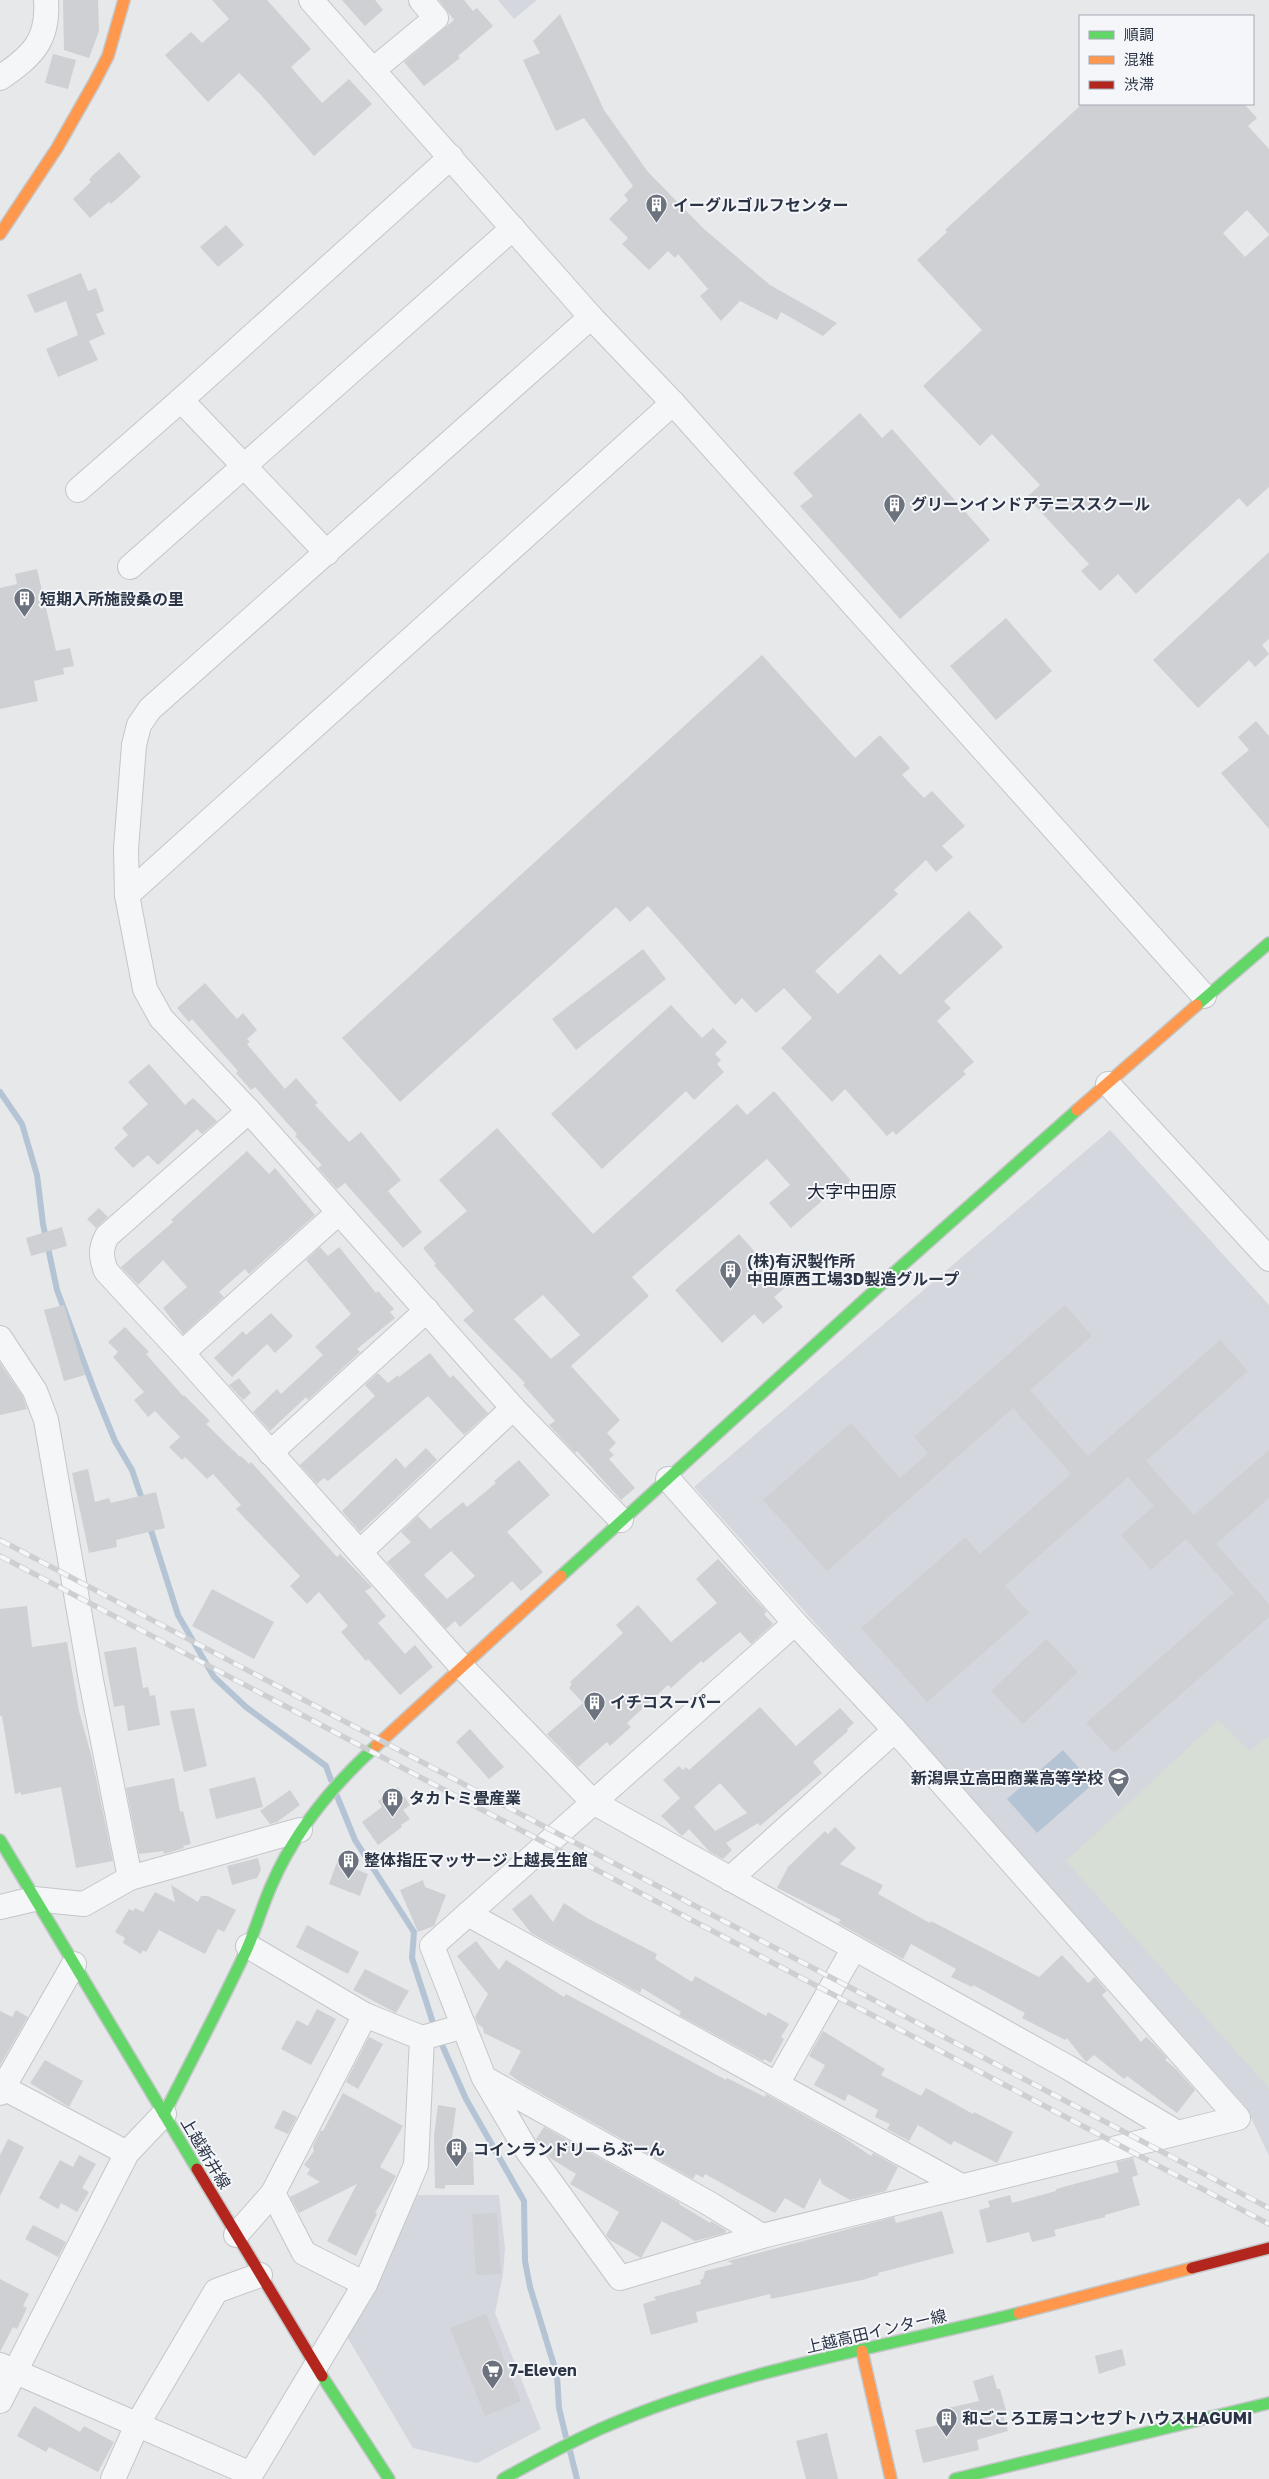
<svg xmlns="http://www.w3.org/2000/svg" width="1269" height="2479" viewBox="0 0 1269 2479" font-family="'Golos Text','Noto Sans JP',sans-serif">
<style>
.built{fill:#d4d7dd}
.green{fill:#d6ded6}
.water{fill:#b4c4d5}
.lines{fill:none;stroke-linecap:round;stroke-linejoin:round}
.stream{stroke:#b4c4d5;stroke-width:6}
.building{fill:#ced0d3;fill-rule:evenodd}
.street-casing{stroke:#c4c6c8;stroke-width:26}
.fast-casing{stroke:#c4c6c8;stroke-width:14}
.slow-casing{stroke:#c4c6c8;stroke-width:14}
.jam-casing{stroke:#c4c6c8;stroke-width:14}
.street{stroke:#f5f6f7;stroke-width:24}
.fast{stroke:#63d668;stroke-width:11}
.slow{stroke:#ff974d;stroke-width:11}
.jam{stroke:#b3261e;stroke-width:11}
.rail-casing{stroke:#cecfd2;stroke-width:5.5}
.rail{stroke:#f4f6f9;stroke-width:4;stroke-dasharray:11;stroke-linecap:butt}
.labels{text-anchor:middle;stroke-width:4;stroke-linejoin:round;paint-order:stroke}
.poi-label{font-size:16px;font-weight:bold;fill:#2b3445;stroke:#f4f6f9;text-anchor:start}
.street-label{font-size:16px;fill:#2b3445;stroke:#f4f6f9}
.neighbourhood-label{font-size:18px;fill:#1d2536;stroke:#f4f6f9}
</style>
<rect width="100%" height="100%" fill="#e6e8ea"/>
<g class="built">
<polygon points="498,0 537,0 514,19"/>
<polygon points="1110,1130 1269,1305 1269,2156 1246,2107 694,1487"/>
<polygon points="412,2195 499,2195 505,2248 503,2274 495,2313 541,2429 477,2463 413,2448 346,2335"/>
</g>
<polygon class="green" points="1218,1720 1250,1751 1269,1736 1269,2090 1266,2085 1066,1861"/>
<polygon class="water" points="1063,1750 1093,1784 1037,1833 1007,1799"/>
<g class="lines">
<g class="stream">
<polyline points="0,1092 22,1124 37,1175 43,1224 57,1290 95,1392 115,1441 132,1470 143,1502"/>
<polyline points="149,1524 178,1615 214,1677 246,1707 326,1766 331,1780"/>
<polyline points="337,1796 355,1840 414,1932 412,1958 435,2029"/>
<polyline points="439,2038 466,2099 524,2201 525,2261 530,2287 557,2375 559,2408 566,2437"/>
<polyline points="570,2451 577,2479"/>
</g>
</g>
<g class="building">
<polygon points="63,0 98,0 99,31 89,58 64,50"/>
<polygon points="212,0 267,0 311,49 291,67 322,103 349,79 372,104 314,156 261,95 239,73 208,102 165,55 191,32 202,43 229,19"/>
<polygon points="342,0 375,0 383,10 365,26"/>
<polygon points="439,0 464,0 473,11 477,8 493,26 458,56 460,58 424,86 404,62 454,20"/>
<polygon points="560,14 604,110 648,172 704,229 770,285 837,323 823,336 781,312 777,320 740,301 721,321 700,296 708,289 678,254 675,258 668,251 649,270 622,244 628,238 609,219 628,200 624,195 633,186 584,118 556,131 523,60 540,53 533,41"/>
<polygon points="53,54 76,60 68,89 45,83"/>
<polygon points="1082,104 1244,104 1257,118 1248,126 1269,149 1269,234 1247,210 1223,233 1245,257 1269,235 1269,487 1247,507 1239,498 1136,594 1118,574 1100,591 1081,571 1089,564 1027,497 1040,485 992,434 980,446 923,386 982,330 917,260 947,232 945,230"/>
<polygon points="119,152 141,177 111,204 109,202 90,218 73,199 91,182 89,180 93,175"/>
<polygon points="226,225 244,245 218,267 200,247"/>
<polygon points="81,273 88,291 96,288 104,311 96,314 105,334 89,341 98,360 58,377 46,349 78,335 66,301 35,313 27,295"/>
<polygon points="860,413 882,438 892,429 990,540 900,619 800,506 813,496 793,473"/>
<polygon points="1269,552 1269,639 1262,645 1269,654 1255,667 1249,660 1198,708 1153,660"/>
<polygon points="37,569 56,651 70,648 74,666 63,668 64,674 34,681 38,701 0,709 0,588 17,584 15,574"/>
<polygon points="1006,618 1052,671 996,720 950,666"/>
<polygon points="762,655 855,758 880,735 910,768 902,775 924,798 932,791 965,826 942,846 953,857 936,872 926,860 894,890 898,894 815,971 838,994 880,954 900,975 969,911 1003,947 944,1001 951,1008 937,1021 974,1062 963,1071 966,1074 896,1135 893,1131 887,1136 845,1089 832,1102 781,1048 812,1018 784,988 756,1013 742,998 735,1005 648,906 630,922 616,907 400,1102 342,1038"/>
<polygon points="1256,721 1269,736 1269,829 1221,773 1249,750 1238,737"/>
<polygon points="643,949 666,979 576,1050 552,1019"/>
<polygon points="205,983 237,1019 243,1013 257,1030 247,1039 250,1042 247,1044 285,1089 296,1078 318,1103 315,1105 349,1142 361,1132 401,1180 388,1191 422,1232 403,1248 345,1183 337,1189 318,1168 322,1165 295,1136 297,1134 255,1087 251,1090 236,1073 238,1071 192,1019 189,1022 177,1008"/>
<polygon points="671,1005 702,1038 713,1028 727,1042 715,1054 721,1060 717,1064 724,1072 694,1100 686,1091 602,1169 551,1114"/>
<polygon points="149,1064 185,1105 193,1098 217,1121 202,1134 197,1129 158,1165 148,1155 133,1168 114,1148 128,1135 122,1128 148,1104 128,1082"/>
<path d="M774 1091 853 1183 836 1198 831 1193 791 1228 769 1203 790 1185 767 1159 632 1277 649 1296 571 1366 620 1420 607 1433 616 1443 609 1450 614 1455 609 1459 635 1488 621 1500 577 1451 575 1453 549 1425 555 1421 523 1385 525 1383 463 1320 474 1311 434 1265 436 1264 423 1248 467 1211 439 1180 497 1128 593 1234 737 1104 747 1115ZM543 1295 580 1335 551 1359 514 1319Z"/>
<polygon points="247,1151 269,1174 275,1168 315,1215 249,1274 245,1269 219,1292 224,1297 183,1334 163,1308 187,1287 163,1260 138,1285 121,1267 173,1222 171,1220"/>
<polygon points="99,1208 108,1217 96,1228 87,1219"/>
<polygon points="62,1227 67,1246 31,1256 26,1238"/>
<polygon points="739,1234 786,1287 774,1297 783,1307 763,1324 754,1314 722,1343 675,1290"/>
<polygon points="320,1247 328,1256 339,1247 376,1293 378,1291 394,1309 390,1312 395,1318 357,1349 360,1352 308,1400 306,1397 270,1431 253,1412 277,1389 281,1394 323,1355 315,1347 351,1314 306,1260"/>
<polygon points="64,1305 85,1375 64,1381 44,1310"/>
<polygon points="1065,1305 1092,1336 1030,1390 1088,1456 1220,1340 1248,1371 1146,1461 1194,1515 1269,1450 1269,1498 1216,1544 1269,1604 1269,1617 1114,1753 1086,1723 1234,1593 1186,1539 1151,1570 1121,1535 1154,1506 1128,1477 1005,1586 1029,1613 927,1702 861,1628 965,1537 980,1554 1071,1474 1013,1408 827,1571 763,1500 851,1423 900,1478 928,1453 914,1437"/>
<polygon points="271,1313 293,1336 275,1353 267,1344 232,1377 214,1358 243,1331 246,1335"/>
<polygon points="125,1327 149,1352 146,1354 183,1396 184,1395 210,1421 206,1424 240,1457 241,1456 249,1464 251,1462 337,1557 340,1554 372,1587 365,1591 386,1616 378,1623 405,1654 415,1645 433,1667 400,1695 368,1659 366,1661 341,1632 348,1626 319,1592 307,1604 290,1586 300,1576 236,1509 241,1505 213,1474 207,1479 185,1457 182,1460 169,1447 180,1437 155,1411 148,1417 134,1400 144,1392 113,1357 118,1352 108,1342"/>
<polygon points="430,1353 450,1378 453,1375 488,1413 464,1435 428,1396 328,1481 324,1478 317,1484 300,1465 375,1396 365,1385 378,1373 388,1383 398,1375 399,1377"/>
<polygon points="0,1363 23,1397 27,1409 0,1415"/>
<polygon points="239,1378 251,1393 243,1400 229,1385"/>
<polygon points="426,1448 437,1460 360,1532 342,1511 396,1458 405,1468"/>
<path d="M519 1460 550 1495 507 1532 543 1572 521 1591 512 1581 460 1627 455 1621 446 1629 387 1562 411 1542 401 1532 418 1516 430 1529 463 1502 467 1507 496 1483 494 1481ZM451 1551 475 1576 447 1599 424 1575Z"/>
<polygon points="88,1469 95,1502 109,1498 111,1503 156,1492 165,1528 116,1540 117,1547 89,1553 72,1473"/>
<polygon points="718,1559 767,1612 764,1614 773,1624 751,1644 740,1632 703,1663 701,1661 671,1688 668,1685 627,1723 631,1727 610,1746 607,1742 578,1767 547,1734 583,1703 569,1688 572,1684 570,1682 623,1633 616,1625 638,1605 671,1642 717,1603 696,1579"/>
<polygon points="212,1589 274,1622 254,1659 192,1626"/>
<polygon points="27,1606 32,1647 67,1642 79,1711 92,1758 113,1861 76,1868 61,1787 21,1795 21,1792 15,1794 2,1716 0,1716 0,1609"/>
<polygon points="1046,1639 1078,1672 1023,1724 991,1691"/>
<polygon points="136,1647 143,1688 148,1687 150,1696 155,1695 160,1725 128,1731 124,1705 114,1707 104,1652"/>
<path d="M760 1707 796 1746 840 1708 854 1723 847 1729 848 1731 813 1762 822 1773 760 1826 758 1823 726 1843 732 1850 723 1859 709 1851 689 1829 682 1836 661 1816 680 1798 663 1780 679 1766 683 1770 686 1767 689 1770ZM720 1783 747 1813 715 1831 694 1807Z"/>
<polygon points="194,1708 207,1766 184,1772 170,1711"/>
<polygon points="470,1729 504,1767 489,1779 456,1742"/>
<polygon points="255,1777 263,1807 216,1819 209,1789"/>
<polygon points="174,1778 180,1812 183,1811 191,1844 183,1846 184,1848 164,1854 163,1851 139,1854 126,1788"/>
<polygon points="398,1787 410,1805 403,1810 410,1819 401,1825 402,1827 378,1845 362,1822 382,1807 378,1801"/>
<polygon points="290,1790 300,1805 277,1822 270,1824 260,1811"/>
<polygon points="835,1827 856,1848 840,1864 883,1885 878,1894 930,1923 931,1921 1039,1977 1062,1955 1088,1983 1095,1977 1107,1991 1102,1995 1141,2042 1146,2037 1154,2044 1167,2058 1165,2060 1175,2068 1195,2090 1177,2113 1127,2076 1124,2079 1094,2055 1086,2062 1067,2038 1065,2040 1022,2018 1025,2013 973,1985 972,1987 951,1977 956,1969 911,1944 903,1959 838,1923 841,1920 777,1888 788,1867 825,1831 828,1834"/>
<polygon points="258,1858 261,1870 257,1878 232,1885 227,1866"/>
<polygon points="337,1862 368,1874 360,1896 329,1884"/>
<polygon points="423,1880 425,1887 446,1895 434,1926 418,1932 400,1890"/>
<polygon points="171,1885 198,1902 201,1896 208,1896 236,1910 224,1932 218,1929 205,1954 159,1930 146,1952 143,1950 141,1954 123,1943 125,1938 115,1932 129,1909 133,1911 135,1908 143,1912 155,1892 175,1902"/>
<polygon points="531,1894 553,1922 564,1903 587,1918 657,1954 655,1959 692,1982 695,1976 766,2016 768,2012 789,2024 781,2037 784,2039 771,2063 764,2059 763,2061 679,2015 681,2012 642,1988 640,1993 531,1933 512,1909"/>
<polygon points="307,1925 359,1952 348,1974 296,1947"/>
<polygon points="476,1941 499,1970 506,1960 564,1997 566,1994 726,2080 727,2078 765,2097 766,2094 840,2135 871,2156 873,2153 898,2167 886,2191 850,2200 822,2184 820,2178 804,2209 785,2198 775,2213 705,2174 703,2178 696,2174 693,2179 520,2082 509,2074 521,2051 484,2033 483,2028 478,2024 475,2017 488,1994 457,1956"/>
<polygon points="365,1969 409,1991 396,2013 353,1990"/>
<polygon points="317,2009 336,2019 311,2065 281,2049 297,2020 308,2026"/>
<polygon points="16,2010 28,2017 0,2065 0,2011 12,2017"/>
<polygon points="823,2031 885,2069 881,2075 921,2096 926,2088 973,2114 974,2112 1013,2132 997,2163 954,2141 951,2145 918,2125 909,2141 887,2129 890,2124 875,2117 878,2110 848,2094 845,2101 814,2085 825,2065 809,2056"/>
<polygon points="369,2037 383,2044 358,2089 346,2082"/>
<polygon points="45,2060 83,2081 69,2107 30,2083"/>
<polygon points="343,2093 403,2126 380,2167 396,2176 375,2213 377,2214 356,2256 327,2241 357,2184 299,2213 290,2197 320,2182 307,2174 310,2169 304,2165 314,2151 313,2146 321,2130 323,2131"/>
<polygon points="438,2105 456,2108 450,2153 473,2152 474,2185 445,2185 445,2189 435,2188 434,2135"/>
<polygon points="283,2110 297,2117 288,2134 274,2128"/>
<polygon points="544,2127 680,2203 679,2204 710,2223 711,2221 726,2230 725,2233 695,2241 662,2221 641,2258 610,2240 606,2235 619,2212 570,2184 576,2174 550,2158 543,2148 544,2146 536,2139"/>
<polygon points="8,2139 24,2147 0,2196 0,2155"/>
<polygon points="79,2155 96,2164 82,2188 89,2192 77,2212 61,2203 58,2209 39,2198 60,2160 73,2167"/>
<polygon points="1133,2158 1138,2175 1132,2177 1140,2205 1105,2215 1105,2217 1054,2230 1056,2236 1032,2242 1029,2232 987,2243 979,2210 990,2207 988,2201 1010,2195 1012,2203 1056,2191 1056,2189 1119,2172 1116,2162"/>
<polygon points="942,2211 954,2253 878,2273 879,2275 862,2280 771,2299 770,2294 696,2312 698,2322 651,2335 643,2304 656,2300 654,2297 701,2284 700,2280 703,2279 705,2271 733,2264 728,2261 894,2217 896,2223"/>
<polygon points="497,2213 501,2274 476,2275 472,2214"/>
<polygon points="33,2225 66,2242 58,2257 25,2239"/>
<polygon points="0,2279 29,2294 23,2306 27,2308 17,2329 13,2327 0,2352"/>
<polygon points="486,2314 521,2401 485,2416 450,2328"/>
<polygon points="1122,2349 1126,2365 1099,2374 1095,2356"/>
<polygon points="993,2375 997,2389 1000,2389 1007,2414 1003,2415 1008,2431 977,2440 979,2450 923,2463 915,2430 952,2422 948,2408 979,2401 973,2381"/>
<polygon points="34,2406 80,2432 84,2426 114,2442 98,2472 49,2447 46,2452 17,2436"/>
<polygon points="827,2433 838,2479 806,2479 796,2441"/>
</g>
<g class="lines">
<defs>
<g id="street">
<polyline points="311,0 591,317 673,403 1204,996"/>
<polyline points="373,70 436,18 421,0"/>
<path d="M0 78C32 56 49 41 46 0"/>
<polyline points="181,400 327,553"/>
<polyline points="78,490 181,400 451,157"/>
<polyline points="130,567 513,228"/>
<polyline points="127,895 673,403"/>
<polyline points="1108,1084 1269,1259"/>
<polyline points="249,1111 161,1018 145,989 127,895 126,849 134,745 139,725 150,709 591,317"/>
<polyline points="0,1338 35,1391 46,1420 91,1680 130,1878"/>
<polyline points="182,1353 338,1213"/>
<polyline points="270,1453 427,1310"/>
<polyline points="668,1479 795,1623 895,1730 1238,2118 762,2236 620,2278 524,2146 484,2078 432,1946 795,1623"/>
<path d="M621 1520 513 1408 249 1111 107 1236C100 1249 101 1257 106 1271L182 1353 462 1667 593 1802 1069 2068 1176 2132"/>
<polyline points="360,1552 513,1408"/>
<polyline points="730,1879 895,1730"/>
<polyline points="0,1907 34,1899 84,1904 130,1878 300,1830"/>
<polyline points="468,1914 961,2186"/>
<polyline points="248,1946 365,2015"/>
<polyline points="486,2079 710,2204 762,2236"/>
<polyline points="777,2084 854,1948"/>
<polyline points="0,2086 127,2153"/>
<polyline points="0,2093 74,1964"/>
<polyline points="273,2193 304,2253 365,2284"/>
<polyline points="236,2235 273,2193 365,2015 422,2038"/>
<polyline points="0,2365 251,2474 365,2284 416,2165 422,2038 464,2026"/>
<polyline points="0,2401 127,2153 164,2114"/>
<polyline points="113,2479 137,2425 216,2291 260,2275"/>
</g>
<g id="fast">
<polyline points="1197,1005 1269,943"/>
<polyline points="561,1576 897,1270 1077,1110"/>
<polyline points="0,1840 197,2169"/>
<path d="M164 2114C192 2060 220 2006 246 1951 256 1929 262 1906 272 1884 295 1831 333 1785 376 1746"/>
<polyline points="322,2376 389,2479"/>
<path d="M503 2479C535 2461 567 2444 600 2429 732 2371 879 2348 1019 2313"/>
<polyline points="955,2479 1269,2403"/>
</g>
<g id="slow">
<polyline points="0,234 57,148 94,83 108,56 124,0"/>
<polyline points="1077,1110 1197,1005"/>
<polyline points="376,1746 561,1576"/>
<polyline points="1019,2313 1192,2268"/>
<polyline points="862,2351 891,2479"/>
</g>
<g id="jam">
<polyline points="197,2169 322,2376"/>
<polyline points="1192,2268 1269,2248"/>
</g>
</defs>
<use href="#street" class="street-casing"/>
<use href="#fast" class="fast-casing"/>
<use href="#slow" class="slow-casing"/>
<use href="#jam" class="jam-casing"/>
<use href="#street" class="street"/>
<use href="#fast" class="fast"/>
<use href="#slow" class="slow"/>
<use href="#jam" class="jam"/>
<defs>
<g id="rail">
<polyline points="0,1540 1269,2208"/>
<polyline points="0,1556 1269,2224"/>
</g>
</defs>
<use href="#rail" class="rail-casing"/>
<use href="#rail" class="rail"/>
</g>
<defs>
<symbol id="building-pin" viewBox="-11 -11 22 30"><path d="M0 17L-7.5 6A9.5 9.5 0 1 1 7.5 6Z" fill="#6c737f" stroke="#f4f6f9"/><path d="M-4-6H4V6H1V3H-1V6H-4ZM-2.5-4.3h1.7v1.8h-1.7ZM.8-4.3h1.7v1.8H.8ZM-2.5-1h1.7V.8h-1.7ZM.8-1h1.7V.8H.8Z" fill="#fff"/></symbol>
<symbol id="school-pin" viewBox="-11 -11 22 30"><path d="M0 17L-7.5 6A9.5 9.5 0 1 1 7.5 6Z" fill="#6c737f" stroke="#f4f6f9"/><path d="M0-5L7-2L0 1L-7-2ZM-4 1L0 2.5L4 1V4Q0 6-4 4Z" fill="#fff"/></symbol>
<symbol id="supermarket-pin" viewBox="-11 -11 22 30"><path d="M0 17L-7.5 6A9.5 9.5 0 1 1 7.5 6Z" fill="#6c737f" stroke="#f4f6f9"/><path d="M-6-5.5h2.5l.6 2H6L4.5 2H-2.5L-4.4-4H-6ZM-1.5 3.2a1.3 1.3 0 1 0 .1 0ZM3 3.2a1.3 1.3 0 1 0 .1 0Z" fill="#fff"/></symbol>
</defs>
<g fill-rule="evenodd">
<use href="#building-pin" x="644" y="192" width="25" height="34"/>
<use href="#building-pin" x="882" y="492" width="25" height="34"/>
<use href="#building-pin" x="12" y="586" width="25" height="34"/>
<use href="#building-pin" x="718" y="1258" width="25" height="34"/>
<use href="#building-pin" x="582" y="1690" width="25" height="34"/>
<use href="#school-pin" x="1106" y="1766" width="25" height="34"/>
<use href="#building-pin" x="380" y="1786" width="25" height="34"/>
<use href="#building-pin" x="336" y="1848" width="25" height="34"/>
<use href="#building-pin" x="444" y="2136" width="25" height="34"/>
<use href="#supermarket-pin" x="480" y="2358" width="25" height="34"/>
<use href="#building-pin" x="934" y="2406" width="25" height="34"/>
</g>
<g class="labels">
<g class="poi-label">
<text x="673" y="211">イーグルゴルフセンター</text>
<text x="911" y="510">グリーンインドアテニススクール</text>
<text x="40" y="605">短期入所施設桑の里</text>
<text x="747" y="1267">(株)有沢製作所<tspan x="747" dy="18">中田原西工場3D製造グループ</tspan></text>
<text x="610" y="1708">イチコスーパー</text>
<text x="1103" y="1784" text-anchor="end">新潟県立高田商業高等学校</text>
<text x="409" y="1804">タカトミ畳産業</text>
<text x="364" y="1866">整体指圧マッサージ上越長生館</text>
<text x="473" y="2155">コインランドリーらぶーん</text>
<text x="509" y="2376">7-Eleven</text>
<text x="962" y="2424">和ごころ工房コンセプトハウスHAGUMI</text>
</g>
<g class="street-label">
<text transform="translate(206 2153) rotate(59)" y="6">上越新井線</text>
<text transform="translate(876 2331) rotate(-13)" y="6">上越高田インター線</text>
</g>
<g class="neighbourhood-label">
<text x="852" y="1198">大字中田原</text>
</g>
</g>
<rect x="1079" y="15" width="175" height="90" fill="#f4f6f9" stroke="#a4a8b1"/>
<rect x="1089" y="31" width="25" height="8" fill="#63d668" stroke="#a4a8b1"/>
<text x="1124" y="40" font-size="15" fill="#2b3445">順調</text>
<rect x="1089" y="56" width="25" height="8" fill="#ff974d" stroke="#a4a8b1"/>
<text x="1124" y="65" font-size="15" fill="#2b3445">混雑</text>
<rect x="1089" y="81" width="25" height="8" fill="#b3261e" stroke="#a4a8b1"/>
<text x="1124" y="90" font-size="15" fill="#2b3445">渋滞</text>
</svg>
